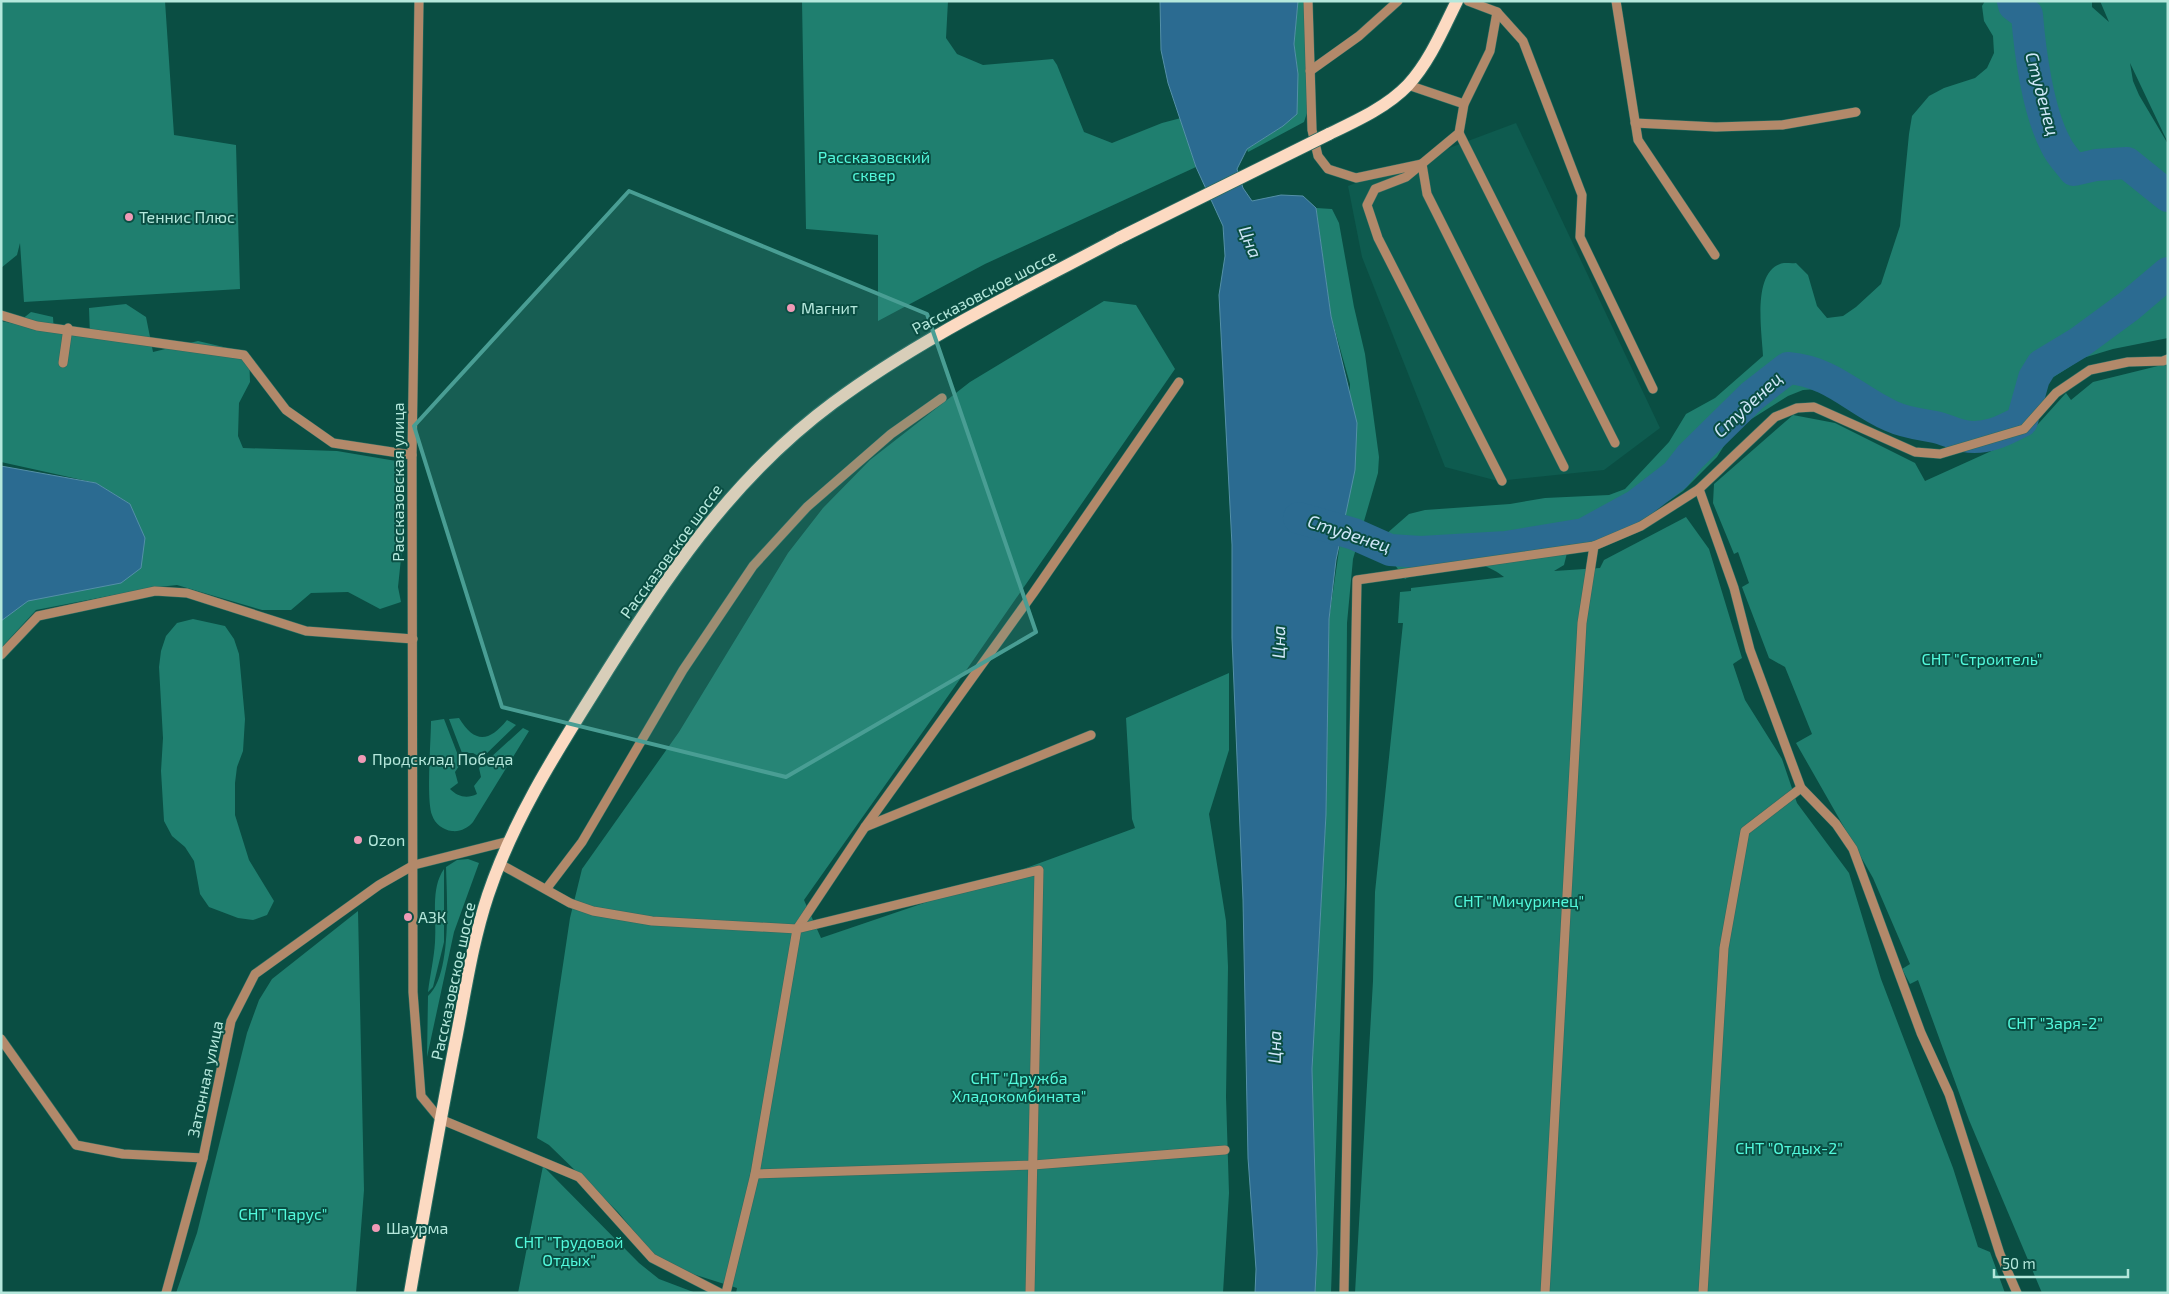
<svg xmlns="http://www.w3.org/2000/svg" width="2169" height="1294" viewBox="0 0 2169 1294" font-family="'Exo 2',sans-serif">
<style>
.built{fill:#0e5b4f}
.green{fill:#1f7f6f}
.water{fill:#2b6b91;stroke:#5490a8}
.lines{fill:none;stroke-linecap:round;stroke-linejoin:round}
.river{stroke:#2b6b91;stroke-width:32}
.minor-casing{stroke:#2c6d62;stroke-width:10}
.major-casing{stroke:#2c6d62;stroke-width:14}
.minor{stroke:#b2896a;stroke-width:9}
.major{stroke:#fcdac2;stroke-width:12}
.major-bridge-casing{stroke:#2c6d62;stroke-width:14;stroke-linecap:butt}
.major-bridge{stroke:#fcdac2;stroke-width:12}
.marked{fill:#499e94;fill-opacity:0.2;stroke:#499e94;stroke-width:4;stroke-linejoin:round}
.poi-dot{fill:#f09ab6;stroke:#0a4e43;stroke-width:2}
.labels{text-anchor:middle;stroke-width:4;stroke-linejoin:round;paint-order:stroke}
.park-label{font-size:16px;fill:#53f9dc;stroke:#0a4e43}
.poi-label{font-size:16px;fill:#b5e8dc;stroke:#0a4e43;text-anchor:start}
.street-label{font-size:16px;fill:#b5e8dc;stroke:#0a4e43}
.water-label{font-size:18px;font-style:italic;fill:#cfe7f9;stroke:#0a4e43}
</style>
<rect width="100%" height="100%" fill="#0a4e43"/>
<polygon class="built" points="1516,123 1660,428 1604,470 1498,481 1445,467 1362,257 1348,186"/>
<g class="green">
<polygon points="1,1 165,1 174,135 236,145 240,289 24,302 20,243 17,255 1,268"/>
<polygon points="802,1 948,1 946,38 957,54 983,65 1053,59 1057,65 1084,132 1112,143 1162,123 1181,118 1196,167 985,264 878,321 878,235 806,229"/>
<polygon points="1298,1 1304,1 1307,113 1304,122 1248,152 1247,149 1283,126 1298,74 1294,44"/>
<path d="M1985 1H2092V7L2109 22 2100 1H2168V143L2130 63 2133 81 2139 95 2168 144V338L2113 349 2083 358 2021 398 2010 412 1997 421 1982 427 1935 433 1903 429 1860 409 1848 400 1819 389 1803 390 1788 396 1734 430 1717 457 1683 491 1670 500 1625 525 1610 529 1568 549 1564 565 1554 571 1600 568 1604 560 1686 517 1709 549 1742 658 1733 664 1745 700 1782 759 1797 803 1849 873 1881 979 1953 1168 1978 1247 1990 1252 2005 1293H1355L1373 981 1375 892 1403 623H1398L1400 592 1411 591V588L1504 577C1489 564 1456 554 1436 562 1425 566 1415 574 1405 579L1385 551V535L1409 514 1425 510 1510 504 1545 498 1609 495 1625 489 1669 442 1686 414 1715 398 1763 356C1762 333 1752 274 1780 264 1784 262 1791 264 1796 263L1808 275 1817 306 1827 318 1843 316 1856 307 1881 284 1900 226 1909 134 1912 116 1929 96 1944 88 1975 78 1987 68 1994 53 1993 36 1984 21 1982 6Z"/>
<polygon points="1316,208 1332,209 1339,223 1354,307 1365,354 1379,457 1378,473 1353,559 1347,623 1345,885 1331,1293 1315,1293 1317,1253 1312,1069 1326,814 1329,619 1344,516 1350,384 1331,316"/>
<polygon points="1104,301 1136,305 1175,369 965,672 804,900 821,938 1015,872 1135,828 1132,819 1126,718 1229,673 1229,750 1209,814 1226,921 1228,967 1226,1097 1229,1193 1223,1293 736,1293 737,1288 661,1264 618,1212 549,1145 537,1138 570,918 582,869 679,732 788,553 823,508 870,460 970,382"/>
<polygon points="126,304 146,317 153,352 198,341 249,353 250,382 239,403 238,436 243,448 337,451 402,462 402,549 398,587 401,602 380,609 348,592 311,593 291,610 262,610 177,585 150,588 36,610 1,648 1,600 130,504 96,483 1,462 1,321 16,324 31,312 53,317 54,332 90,336 89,308"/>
<polygon points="2166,364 2168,1293 2042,1293 1969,1120 1918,980 1910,984 1902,969 1910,964 1873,878 1796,743 1812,734 1785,667 1769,658 1742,587 1749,583 1738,552 1734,554 1713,503 1714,484 1793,415 1835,423 1915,463 1925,481 2029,434 2066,393 2071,400 2093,382"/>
<polygon points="193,619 225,626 234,639 239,654 245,719 243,751 237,767 235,783 235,815 249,860 274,901 267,915 253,920 238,918 209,907 200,894 194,861 185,847 172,836 164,821 161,771 163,738 159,667 161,651 166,636 177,623"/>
<path d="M459 718C475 744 489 742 507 720L516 725 482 758 473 753H462L449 719Z"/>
<path d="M444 719 461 763 455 772 458 783 450 789C458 797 467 799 477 794L474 786 481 777 479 768 523 728 529 731 473 822C468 828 460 832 452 831 443 830 435 824 432 815 426 800 431 740 431 721Z"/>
<path d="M468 859 479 863 454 932 427 1057 428 996C452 975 447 898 446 867L457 860Z"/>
<path d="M444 869V942L433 987 428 992C430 975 434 959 435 942 437 918 430 889 444 869Z"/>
<polygon points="358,911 364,1190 356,1293 176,1293 197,1233 247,1033 259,1000 272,979"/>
<polygon points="543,1166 639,1263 659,1279 696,1293 518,1293"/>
</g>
<g class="water">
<polygon points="1160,1 1298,1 1294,44 1298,74 1297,114 1283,126 1247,149 1237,169 1243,188 1252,201 1281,195 1303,196 1316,208 1331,316 1357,423 1355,470 1336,560 1329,619 1326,814 1312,1069 1317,1253 1315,1293 1255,1293 1256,1269 1248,1158 1243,900 1232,638 1232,545 1219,295 1225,256 1223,226 1196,167 1168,83 1161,50"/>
<polygon points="1,466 96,483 130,504 145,538 141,568 121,583 28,601 1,621"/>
</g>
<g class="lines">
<g class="river">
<path d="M2013 1 2014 5 2027 15C2030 52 2038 112 2056 145 2060 154 2068 162 2074 170L2096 165 2127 163 2168 196"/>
<path d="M1299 518 1354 534 1390 550 1421 552 1506 547 1584 534 1637 505 1676 475 1690 457 1752 396 1788 368C1833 372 1853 399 1891 416 1906 423 1919 424 1935 427 1945 429 1954 434 1964 436 1986 440 2003 431 2022 421L2034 378 2042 365 2080 342 2129 306 2168 273"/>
</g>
<defs>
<g id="minor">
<polyline points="419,1 412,455 413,992 421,1096 440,1119 579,1177 652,1258 720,1293"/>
<polyline points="1308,1 1312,130 1318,156 1328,169 1356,178 1422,164 1427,194 1564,467"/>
<polyline points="1468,1 1497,12 1490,51 1464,104 1459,133 1406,177 1375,189 1367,205 1378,238 1502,481"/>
<polyline points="1616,1 1638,140 1715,255"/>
<polyline points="1497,12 1523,41 1582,195 1580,237 1653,389"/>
<polyline points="1310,71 1359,36 1398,1"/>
<polyline points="1408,85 1464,104"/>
<polyline points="1635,123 1716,127 1782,125 1856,112"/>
<polyline points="1459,133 1615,443"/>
<polyline points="1,315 37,326 244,355 286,410 333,443 412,455"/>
<polyline points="63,363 68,328"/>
<polyline points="1,655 38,616 155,591 187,593 306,631 413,639"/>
<polyline points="865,827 1091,735"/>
<polyline points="500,864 570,903 593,911 652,921 797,929 865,827 1034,592 1179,382"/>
<polyline points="547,888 582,842 683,670 753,566 807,507 891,434 942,398"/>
<polyline points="1,1039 76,1145 123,1154 203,1158"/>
<polyline points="755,1174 1033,1165 1225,1150"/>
<polyline points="166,1293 203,1158 231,1021 255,974 379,885 414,865 509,841"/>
<polyline points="726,1293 755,1174 797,929 1039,870 1030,1293"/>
<polyline points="1344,1293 1357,580 1594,546"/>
<polyline points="1545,1293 1582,623 1594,546 1641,526 1699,489"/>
<polyline points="1703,1293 1724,948 1745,831 1801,788"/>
<polyline points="2017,1293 2000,1254 1949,1094 1921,1033 1853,849 1836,824 1801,788 1750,650 1734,588 1699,489 1775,417 1797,408 1814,407 1915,452 1940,454 2024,429 2056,393 2090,370 2128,362 2163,361 2168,359"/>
</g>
<g id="major">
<path d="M1329 134C1356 121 1387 107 1408 85 1430 61 1443 29 1457 1"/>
<path d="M410 1293C425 1206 440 1120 457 1034 466 987 473 940 488 895 512 823 553 757 594 692 661 584 729 480 833 403 922 337 1022 290 1119 238"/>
</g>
</defs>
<use href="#minor" class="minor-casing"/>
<use href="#major" class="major-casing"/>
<use href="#minor" class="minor"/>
<use href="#major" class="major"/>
<defs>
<polyline id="major-bridge" points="1119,238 1329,134"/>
</defs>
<use href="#major-bridge" class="major-bridge-casing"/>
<use href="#major-bridge" class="major-bridge"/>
</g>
<path class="marked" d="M629 191 927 314 1036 632 786 777 502 707 414 426Z"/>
<g class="poi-dot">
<circle cx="129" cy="217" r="5"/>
<circle cx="791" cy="308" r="5"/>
<circle cx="362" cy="759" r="5"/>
<circle cx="358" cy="840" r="5"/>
<circle cx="408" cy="917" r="5"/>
<circle cx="376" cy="1228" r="5"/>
</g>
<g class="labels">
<g class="park-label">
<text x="874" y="163">Рассказовский<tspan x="874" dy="18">сквер</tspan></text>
<text x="1982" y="665">СНТ "Строитель"</text>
<text x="1519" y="907">СНТ "Мичуринец"</text>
<text x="2055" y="1029">СНТ "Заря-2"</text>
<text x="1019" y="1084">СНТ "Дружба<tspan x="1019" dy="18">Хладокомбината"</tspan></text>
<text x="1789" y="1154">СНТ "Отдых-2"</text>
<text x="283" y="1220">СНТ "Парус"</text>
<text x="569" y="1248">СНТ "Трудовой<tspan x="569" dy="18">Отдых"</tspan></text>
</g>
<g class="poi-label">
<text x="139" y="223">Теннис Плюс</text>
<text x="801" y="314">Магнит</text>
<text x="372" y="765">Продсклад Победа</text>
<text x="368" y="846">Ozon</text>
<text x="418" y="923">АЗК</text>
<text x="386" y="1234">Шаурма</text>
</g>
<g class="street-label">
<text transform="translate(984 292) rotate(-28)" y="6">Рассказовское шоссе</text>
<text transform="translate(398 482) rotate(-90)" y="6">Рассказовская улица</text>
<text transform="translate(671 551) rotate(-54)" y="6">Рассказовское шоссе</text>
<text transform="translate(453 981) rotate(-78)" y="6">Рассказовское шоссе</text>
<text transform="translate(205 1079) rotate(-78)" y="6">Затонная улица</text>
</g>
<g class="water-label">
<text transform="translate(2042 94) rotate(75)" y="6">Студенец</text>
<text transform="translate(1250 242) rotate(68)" y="6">Цна</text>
<text transform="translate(1748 405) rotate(-43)" y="6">Студенец</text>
<text transform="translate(1349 534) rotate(18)" y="6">Студенец</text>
<text transform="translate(1279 642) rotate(-89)" y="6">Цна</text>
<text transform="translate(1275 1047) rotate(-89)" y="6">Цна</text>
</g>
</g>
<rect width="2169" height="1294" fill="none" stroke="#b5e8dc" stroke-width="5"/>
<path d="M1994 1269v8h134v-8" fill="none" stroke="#b5e8dc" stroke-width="2.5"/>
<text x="2002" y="1269" font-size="15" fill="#b5e8dc" stroke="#0a4e43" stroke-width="4" paint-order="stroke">50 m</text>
</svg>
